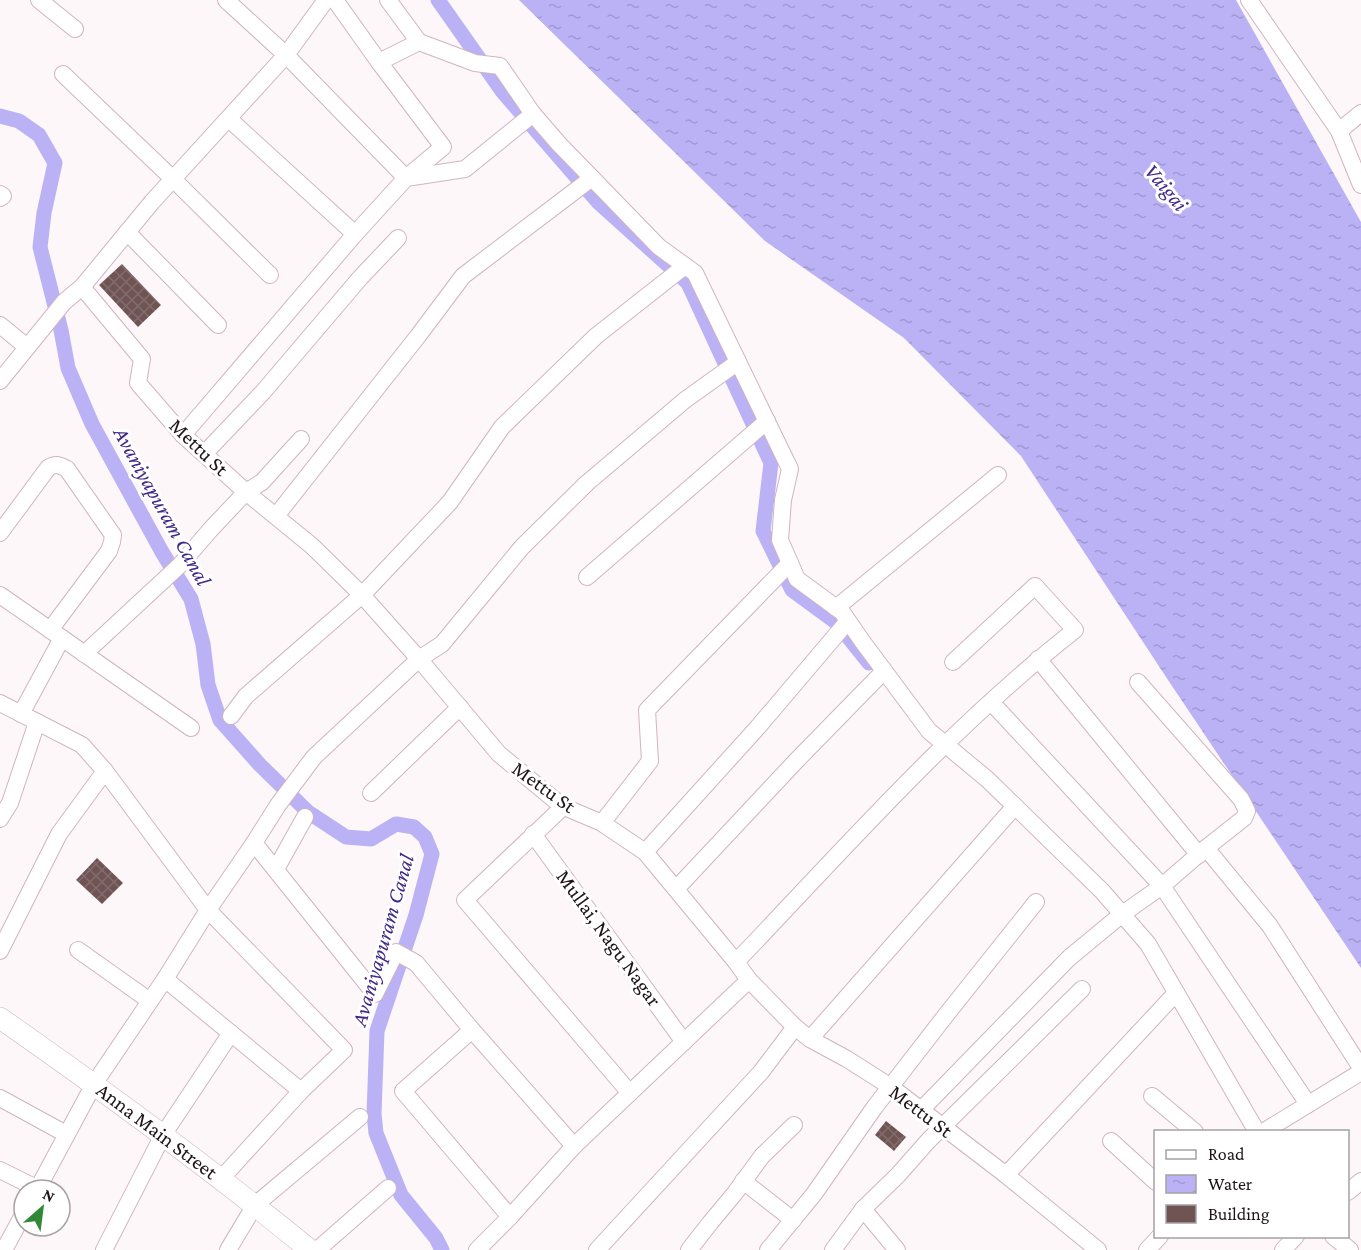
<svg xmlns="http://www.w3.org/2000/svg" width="1361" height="1250" viewBox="0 0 1361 1250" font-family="'Crimson Pro',serif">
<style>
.water{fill:url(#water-ripples)}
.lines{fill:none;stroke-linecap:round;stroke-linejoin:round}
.canal{stroke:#bab2f5;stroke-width:15}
.building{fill:url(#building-cross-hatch)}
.minor-casing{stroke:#d0b4c0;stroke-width:18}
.tertiary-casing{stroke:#d0b4c0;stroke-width:22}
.minor{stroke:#fff;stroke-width:16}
.tertiary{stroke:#fff;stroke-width:21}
.labels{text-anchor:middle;stroke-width:6;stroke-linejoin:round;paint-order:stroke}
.street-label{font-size:21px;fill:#1f1519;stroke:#fff}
.water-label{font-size:22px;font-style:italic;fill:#422887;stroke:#fff}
</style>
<defs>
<pattern id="water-ripples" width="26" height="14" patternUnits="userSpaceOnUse" patternTransform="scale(1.5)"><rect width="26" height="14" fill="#bab2f5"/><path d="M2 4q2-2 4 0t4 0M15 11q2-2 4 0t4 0" fill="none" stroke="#9f98d1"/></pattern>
<pattern id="building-cross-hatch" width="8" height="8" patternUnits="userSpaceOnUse" patternTransform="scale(1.5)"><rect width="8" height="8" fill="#6f5453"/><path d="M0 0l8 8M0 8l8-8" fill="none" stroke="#826d6d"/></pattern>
</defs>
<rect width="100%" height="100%" fill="#fdf7fa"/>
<polygon class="water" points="519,0 1236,0 1361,222 1361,968 1168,680 1021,456 904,338 765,241"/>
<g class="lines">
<g class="canal">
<polyline points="438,0 502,91 599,203 688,283 771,463 763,531 792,590 837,623 869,663"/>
<polyline points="0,116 19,121 39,135 55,163 44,213 40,247 61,330 68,368 92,424 162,552 191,599 203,644 208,685 220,720 260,765 308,812 346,837 371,839 396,824 414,827 425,837 432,854 416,915 377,1031 374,1114 376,1133 401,1195 436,1238 442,1250"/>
</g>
</g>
<g class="building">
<polygon points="122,264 161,305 138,327 99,285"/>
<polygon points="97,858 123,883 102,904 76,880"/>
<polygon points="886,1121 906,1137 894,1151 875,1135"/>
</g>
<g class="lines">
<defs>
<g id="minor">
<polyline points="39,0 75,29"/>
<polyline points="226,0 286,55 406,178 465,169 533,114"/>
<polyline points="335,0 379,62 419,42 475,63 500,66 533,114 559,144 659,247 695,273 790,469 783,500 780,540 797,579 842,612 862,641 929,731 987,779 1102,891 1148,944 1257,1132"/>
<polyline points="388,0 419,42"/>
<polyline points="1249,0 1339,131 1361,113"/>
<polyline points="63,74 173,179 270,275"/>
<polyline points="229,119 355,234"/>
<polyline points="1339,131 1361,185"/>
<polyline points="0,194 3,196 0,198"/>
<polyline points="127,232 218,325"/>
<polyline points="82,287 142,359 138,383 183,435 246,492 312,546 362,595 419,659 499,754 562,806 602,823 645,852 736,962 749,980 795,1027 810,1039 847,1059 891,1087 1006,1175 1098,1250"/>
<polyline points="0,325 27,347"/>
<polyline points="0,381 64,302 82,287 152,202 286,55 326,0"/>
<polyline points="183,435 355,234 406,178 443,147 379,62"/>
<polyline points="204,454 263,392 360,278 398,238"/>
<polyline points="276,516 418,336 463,276 592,178"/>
<path d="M0 533 48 468C56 463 59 465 67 469L113 535 112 542 109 551 50 630"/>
<polyline points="587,577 767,421"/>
<polyline points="0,595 191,728"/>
<polyline points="836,608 998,475"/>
<polyline points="84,654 180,565 211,529 246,492 262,482 301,439"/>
<polyline points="1038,659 1199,855"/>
<polyline points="1138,682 1241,799 1247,811 1244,818 1206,848"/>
<polyline points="991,702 1162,886 1206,848 1270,926 1361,1068"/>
<polyline points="0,703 82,745 105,771 208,910 344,1050 301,1091"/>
<polyline points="21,714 62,638"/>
<polyline points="231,716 246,696 362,595 450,502 502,427 596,336 685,266"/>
<polyline points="371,793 460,707"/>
<polyline points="564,806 465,900 630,1093"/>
<polyline points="0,819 10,803 37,722"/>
<polyline points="602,823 650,761 647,710 790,563"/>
<polyline points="533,834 684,1042"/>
<polyline points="254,843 375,994 396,952 416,963 472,1030 574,1146"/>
<polyline points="645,852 758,727 848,621"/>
<polyline points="276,869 305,817"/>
<polyline points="676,889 796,761 884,671"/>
<polyline points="78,950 150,1001"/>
<polyline points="0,951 59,834 105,771"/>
<path d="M736 962C845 848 950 728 1075 630L1035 586 953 662"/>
<polyline points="165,979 301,1091 220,1180"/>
<polyline points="472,1030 403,1091 510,1217"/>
<polyline points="810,1039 1015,806"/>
<polyline points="1152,1096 1195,1132"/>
<polyline points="0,1098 66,1134"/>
<polyline points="921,1110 1069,958 1121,915 1162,886 1308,1104"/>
<polyline points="1263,1132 1361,1072"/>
<polyline points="1111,1141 1156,1182"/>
<polyline points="0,1170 38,1189"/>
<polyline points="1006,1175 1176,993"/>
<polyline points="743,1181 793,1220"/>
<polyline points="37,1190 94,1084 165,979 208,910 254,843 278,805 314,757 419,659 442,644 522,547 587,483 685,400 738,362"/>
<polyline points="1348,1192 1361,1181"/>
<polyline points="863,1209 898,1175 928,1141 1082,989"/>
<polyline points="1333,1236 1350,1250"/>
<polyline points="4,1250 24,1213"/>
<polyline points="104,1250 163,1135 231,1033"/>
<polyline points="228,1250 255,1205 360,1117"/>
<polyline points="317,1250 388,1188"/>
<polyline points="477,1250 510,1217 574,1146 749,980"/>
<polyline points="597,1250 761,1072 795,1027"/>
<polyline points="689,1250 710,1223 735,1193 762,1156 794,1125"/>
<polyline points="768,1250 814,1194 874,1108 946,1015 1036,902"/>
<polyline points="833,1250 863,1209 897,1250"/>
<polyline points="1147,1250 1160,1236"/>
<polyline points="1283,1250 1296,1236"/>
</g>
<path id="tertiary" d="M0 1018C106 1092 210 1168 310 1250"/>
</defs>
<use href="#minor" class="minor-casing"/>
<use href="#tertiary" class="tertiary-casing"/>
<use href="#minor" class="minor"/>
<use href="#tertiary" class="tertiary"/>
</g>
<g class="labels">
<g class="street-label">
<text transform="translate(199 447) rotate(44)" y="7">Mettu St</text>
<text transform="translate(544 787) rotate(36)" y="7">Mettu St</text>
<text transform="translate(609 938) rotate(54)" y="7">Mullai, Nagu Nagar</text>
<text transform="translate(921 1111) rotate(37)" y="7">Mettu St</text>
<text transform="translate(157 1131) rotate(37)" y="7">Anna Main Street</text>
</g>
<g class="water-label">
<text transform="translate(1167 187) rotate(50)" y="8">Vaigai</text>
<text transform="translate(163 506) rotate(61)" y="8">Avaniyapuram Canal</text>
<text transform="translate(382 940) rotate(-74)" y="8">Avaniyapuram Canal</text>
</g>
</g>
<rect x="1154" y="1130" width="195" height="108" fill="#ffffff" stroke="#a5a1a3" stroke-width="1.5"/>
<rect x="1166" y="1150" width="30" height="9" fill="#ffffff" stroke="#a5a1a3" stroke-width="1.5"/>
<text x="1208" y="1160" font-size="18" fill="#1f1519">Road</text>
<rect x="1166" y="1175" width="30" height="18" fill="url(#water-ripples)" stroke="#a5a1a3" stroke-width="1.5"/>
<text x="1208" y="1190" font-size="18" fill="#1f1519">Water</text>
<rect x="1166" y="1205" width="30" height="18" fill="#6f5453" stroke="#a5a1a3" stroke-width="1.5"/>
<text x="1208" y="1220" font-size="18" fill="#1f1519">Building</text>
<g transform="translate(42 1208) rotate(28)"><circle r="28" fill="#ffffff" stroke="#a5a1a3" stroke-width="1.5"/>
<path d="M0-4.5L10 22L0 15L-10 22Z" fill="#318837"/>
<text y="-9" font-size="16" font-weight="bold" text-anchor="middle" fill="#1f1519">N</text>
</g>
</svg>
